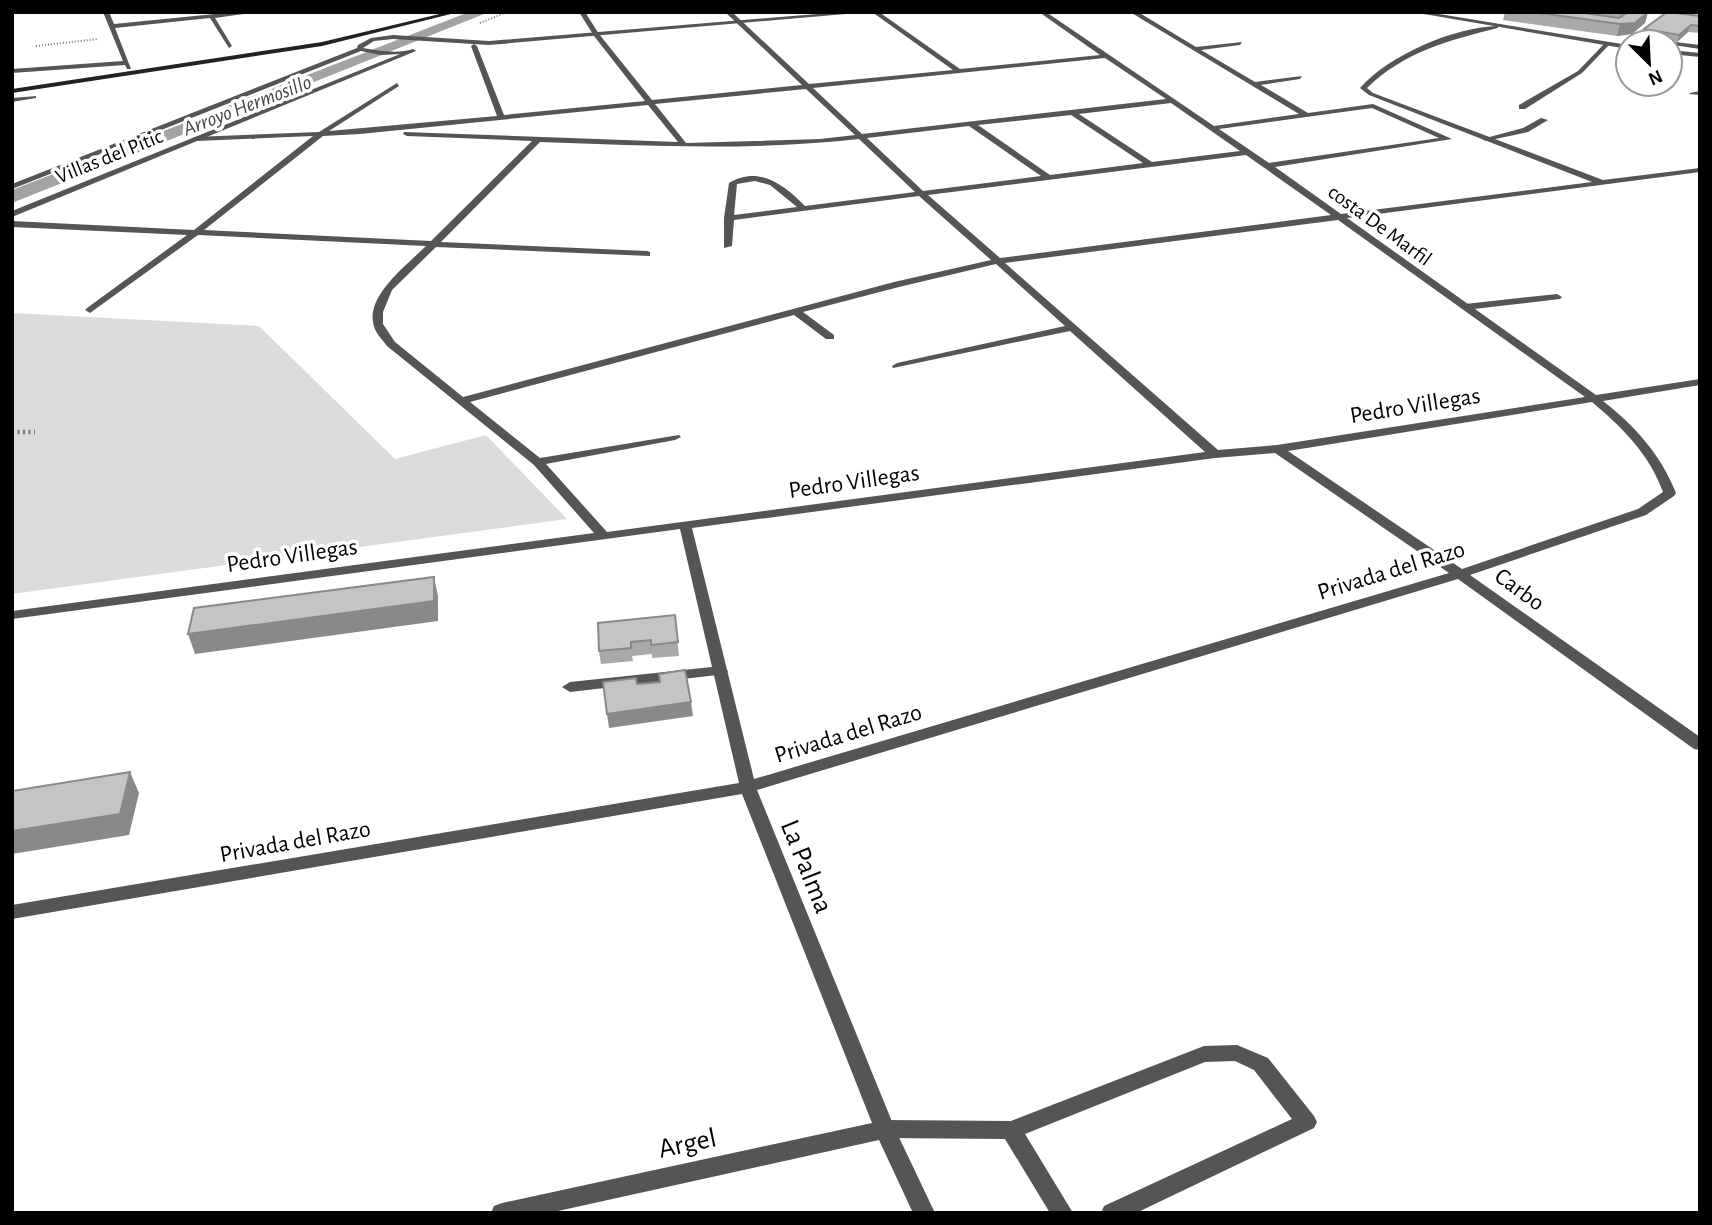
<svg xmlns="http://www.w3.org/2000/svg" width="1712" height="1225" viewBox="0 0 1712 1225" font-family="'Alegreya Sans',sans-serif">
<style>
.green{fill:#dcdcdc}
.lines{fill:none;stroke-linecap:round;stroke-linejoin:round}
.canal{fill:#a3a3a3;fill-rule:evenodd}
.path-far1{stroke:#777;stroke-width:2;stroke-dasharray:1 2;stroke-linecap:butt}
.path{stroke:#777;stroke-width:4.5;stroke-dasharray:2 3.5;stroke-linecap:butt}
.service{fill:#555;fill-rule:evenodd}
.minor{fill:#555;fill-rule:evenodd}
.tertiary{fill:#555;fill-rule:evenodd}
.secondary{fill:#222;fill-rule:evenodd}
.wall{fill:#a9a9a9}
.shaded-wall{fill:#898989}
.building{fill:#c4c4c4;stroke:#898989;stroke-width:2}
.labels{text-anchor:middle;stroke-width:7;stroke-linejoin:round;paint-order:stroke}
.far-water-label{font-size:21px;font-style:italic;fill:#444;stroke:#fff}
.far-street-label{font-size:21px;fill:#000;stroke:#fff}
.street-label{font-size:24px;fill:#000;stroke:#fff}
.near-street-label{font-size:28px;fill:#000;stroke:#fff}
</style>
<rect width="100%" height="100%" fill="#fff"/>
<polygon class="green" points="12,313 259,326 395,459 486,435 567,519 12,594"/>
<g class="lines">
<polygon class="canal" points="469,12 489,12 12,203 12,190"/>
<g class="path-far1">
<polyline points="480,23 507,12"/>
<polyline points="36,46 98,39"/>
</g>
<polyline class="path" points="12,432 35,432"/>
<g class="service">
<polygon points="1675,42 1700,45 1700,49 1673,45"/>
<polygon points="1541,118 1548,120 1528,132 1486,141 1482,139 1523,128"/>
<polygon points="1557,294 1562,297 1560,299 1465,310 1460,307 1465,304"/>
<polygon points="721,666 728,671 726,674 570,692 562,687 570,682"/>
<polygon points="1237,1045 1268,1058 1314,1116 1317,1122 1314,1128 1136,1213 1101,1213 1104,1206 1292,1119 1254,1070 1235,1061 1205,1062 1025,1134 1073,1213 1050,1213 1005,1139 885,1138 878,1136 874,1129 878,1122 885,1120 1011,1121 1204,1046"/>
</g>
<g class="minor">
<polygon points="103,12 109,12 114,24 235,12 258,12 215,18 232,46 229,48 210,18 115,28 131,69 127,69 125,65 12,73 12,69 123,61"/>
<path d="M579 12H585L599 34 652 100 802 85 725 12H732L809 84 953 70 872 12H879L960 69 1100 55 1039 12H1046L1214 126 1299 114 1130 12H1138L1196 47 1242 42 1240 45 1201 50 1255 82 1302 76 1300 79 1261 85 1308 113 1373 104 1452 139 1275 167 1341 214 1592 182 1369 95 1360 88C1389 55 1454 27 1498 26V28C1449 40 1404 52 1367 88L1373 93 1603 180 1700 168V172L1347 218 1596 395 1700 379V385L1603 401C1635 426 1661 455 1676 493L1674 496 1646 515 1470 575 1700 737V750L1694 749 1458 579 757 790 895 1129 935 1213H913L879 1140 549 1213H491L494 1206 502 1203 872 1123 742 794 12 919V905L739 783 680 529 12 619V611L594 533 534 465 387 346C382 339 374 332 373 322 368 294 408 264 426 246L198 235 90 313 85 310 87 308 187 235 12 227V221L194 230 313 136 197 141 193 139 194 137 319 132 397 83 399 86 329 131 497 116 471 46 474 44 477 46 504 115 645 101 594 36ZM1105 58 1166 99 862 134 813 88ZM806 89 855 135 820 139 686 143 655 104ZM1171 103 1240 151 1152 162 1079 114ZM648 105 678 142 404 132 403 134 407 136 532 141 431 241 204 230 323 136 360 134ZM1372 108 1439 138 1269 163 1219 129ZM1071 115 1143 163 1050 175 978 125ZM969 126 1041 176 923 191 867 138ZM859 139 915 192 805 206C784 185 759 165 729 183L724 218V248L732 246 734 220 919 196 991 260 894 282 463 397 395 342 383 324V312L392 290 436 247 650 256V252L647 251 441 242 540 142C647 146 753 151 859 139ZM1246 155 1331 215 1000 258 928 195ZM755 181 770 185 797 207 734 215 737 184ZM1338 220 1585 397 1277 445 1218 450 1005 263ZM996 264 1065 326 897 363 892 366 893 368 1070 331 1205 452 607 532 546 464 675 440 681 437 679 435 540 458 470 402 794 315 826 339H834V335L803 312 899 287ZM1592 402C1623 428 1649 454 1663 492L1638 509 1462 569 1288 451ZM1275 453 1449 573 754 779 692 528 1215 458Z"/>
<polygon points="1605,43 1610,44 1582,73 1525,109 1519,109 1519,105 1578,71"/>
<polygon points="1700,91 1700,95 1689,94 1690,93"/>
<polygon points="36,96 36,98 12,102 12,98"/>
</g>
<g class="tertiary">
<path d="M841 12H869L489 45 393 39 374 41 363 48C378 51 399 54 413 49L416 51 12 217V211L400 54 381 55 361 51 12 189V184L357 48 358 45 371 38 393 35 489 41Z"/>
<polygon points="1412,12 1427,12 1628,45 1628,49"/>
<polygon points="1670,50 1700,53 1700,57 1670,54"/>
</g>
<polygon class="secondary" points="448,12 459,12 322,46 12,93 12,89 322,42"/>
</g>
<g class="wall">
<polygon points="1505,12 1648,12 1645,23 1632,34 1617,36 1503,20"/>
<polygon points="1667,12 1700,16 1700,33 1688,32 1677,42 1642,37 1644,29"/>
<polygon points="675,615 679,656 652,658 652,654 632,656 633,661 601,664 599,651"/>
</g>
<g class="shaded-wall">
<polygon points="1648,12 1645,23 1632,34 1617,36 1620,24"/>
<polygon points="1691,25 1688,32 1677,42 1679,35"/>
<polygon points="434,577 438,596 438,621 195,654 188,634"/>
<polygon points="691,702 693,716 609,728 607,714"/>
<polygon points="130,772 139,793 129,835 12,854 12,831"/>
</g>
<g class="building">
<polygon points="1532,12 1577,12 1619,18 1625,14 1611,12 1648,12 1635,23 1620,24"/>
<polygon points="1667,12 1700,16 1700,26 1691,25 1679,35 1644,29"/>
<polygon points="434,577 434,601 188,634 194,608"/>
<polygon points="675,615 678,642 651,645 651,640 631,642 631,648 599,651 598,623"/>
<polygon points="685,670 691,702 607,714 603,682 636,678 637,684 660,682 659,674"/>
<polygon points="130,772 120,814 12,831 12,791"/>
</g>
<g class="labels">
<g class="far-water-label">
<text transform="translate(247 105) rotate(-21)" y="7">Arroyo Hermosillo</text>
</g>
<g class="far-street-label">
<text transform="translate(109 156) rotate(-22)" y="7">Villas del Pitic</text>
<text transform="translate(1380 225) rotate(36)" y="7">costa De Marfil</text>
</g>
<g class="street-label">
<text transform="translate(1415 405) rotate(-9)" y="8">Pedro Villegas</text>
<text transform="translate(854 481) rotate(-8)" y="8">Pedro Villegas</text>
<text transform="translate(292 555) rotate(-8)" y="8">Pedro Villegas</text>
<text transform="translate(1391 570) rotate(-17)" y="8">Privada del Razo</text>
<text transform="translate(1520 589) rotate(36)" y="8">Carbo</text>
<text transform="translate(848 733) rotate(-17)" y="8">Privada del Razo</text>
<text transform="translate(295 841) rotate(-10)" y="8">Privada del Razo</text>
</g>
<g class="near-street-label">
<text transform="translate(808 866) rotate(68)" y="10">La Palma</text>
<text transform="translate(687 1142) rotate(-12)" y="10">Argel</text>
</g>
</g>
<rect width="1712" height="1225" fill="none" stroke="#000000" stroke-width="28"/>
<g transform="translate(1649 63) rotate(156)"><circle r="33" fill="#ffffff" stroke="#999999" stroke-width="2"/>
<path d="M0-5L12 26L0 18L-12 26Z" fill="#000000"/>
<text y="-10" font-size="19" font-weight="bold" text-anchor="middle" fill="#000000">N</text>
</g>
</svg>
